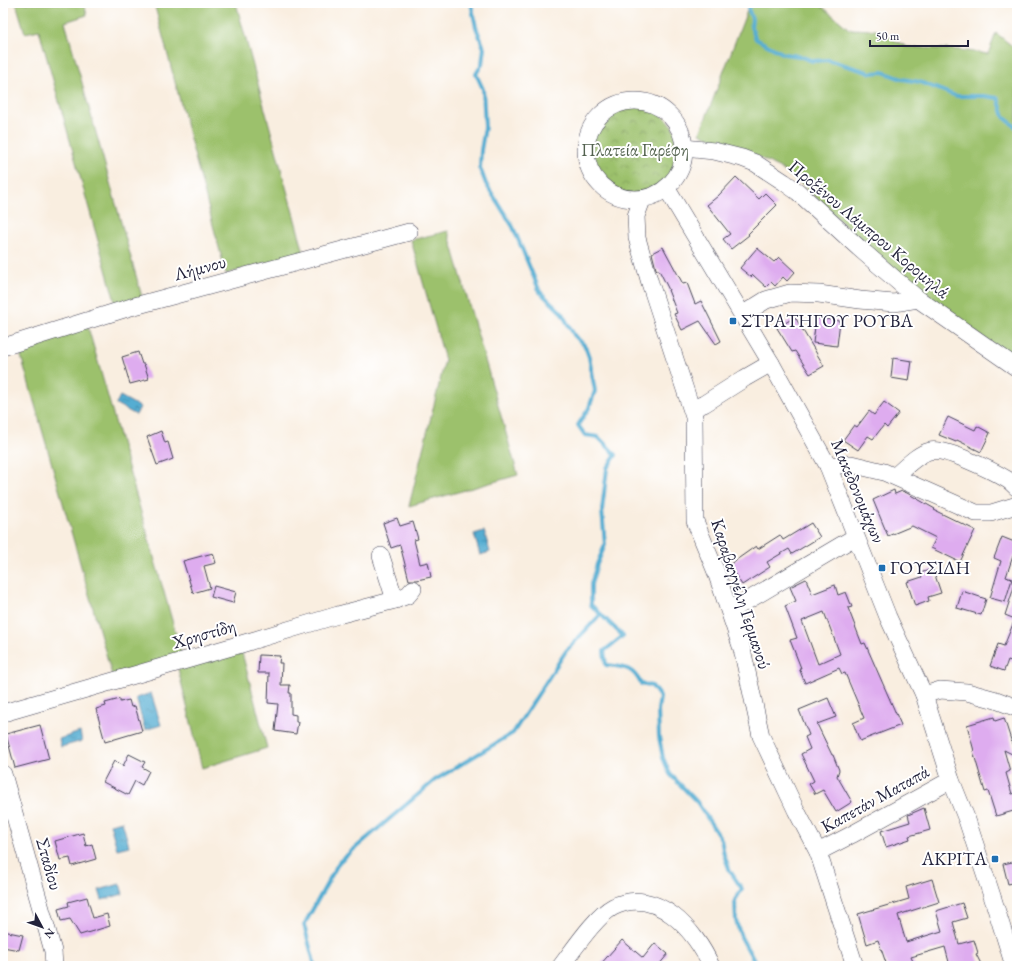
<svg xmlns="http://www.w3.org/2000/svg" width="1020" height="969" viewBox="0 0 1020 969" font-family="'EB Garamond',serif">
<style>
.grass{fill:#9cc16c;stroke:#5f7254}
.park{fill:url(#park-crowns);stroke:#5f7254}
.water{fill:url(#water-ripples);stroke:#3c6886}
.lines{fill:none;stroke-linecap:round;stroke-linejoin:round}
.stream{stroke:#55add2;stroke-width:4}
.building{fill:#deacef;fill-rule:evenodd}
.minor-casing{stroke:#424154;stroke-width:18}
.minor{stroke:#fff;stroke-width:17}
.poi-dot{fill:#1f6fb2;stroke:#fff;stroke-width:1.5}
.labels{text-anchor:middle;stroke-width:4;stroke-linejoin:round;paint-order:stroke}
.park-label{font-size:18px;fill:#53624f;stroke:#fff}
.street-label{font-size:18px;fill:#22223b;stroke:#fff}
.poi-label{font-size:18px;fill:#22223b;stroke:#fff;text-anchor:start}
</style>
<defs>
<pattern id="park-crowns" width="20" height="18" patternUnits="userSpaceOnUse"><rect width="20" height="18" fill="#9cc16c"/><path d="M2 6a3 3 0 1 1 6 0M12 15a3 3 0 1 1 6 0" fill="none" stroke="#7f9c5a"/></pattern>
<pattern id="water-ripples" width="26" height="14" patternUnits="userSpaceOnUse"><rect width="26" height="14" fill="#55add2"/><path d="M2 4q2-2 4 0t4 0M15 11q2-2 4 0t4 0" fill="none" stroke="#468cac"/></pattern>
</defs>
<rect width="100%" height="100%" fill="#fff"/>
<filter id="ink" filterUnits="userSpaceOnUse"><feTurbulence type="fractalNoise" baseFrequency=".025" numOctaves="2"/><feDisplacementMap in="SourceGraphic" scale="8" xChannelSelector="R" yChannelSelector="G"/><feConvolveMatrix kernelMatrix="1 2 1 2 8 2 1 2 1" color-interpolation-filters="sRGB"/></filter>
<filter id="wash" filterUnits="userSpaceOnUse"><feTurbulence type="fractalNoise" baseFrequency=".012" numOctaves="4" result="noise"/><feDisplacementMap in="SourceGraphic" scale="16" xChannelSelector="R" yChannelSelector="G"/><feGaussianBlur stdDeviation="0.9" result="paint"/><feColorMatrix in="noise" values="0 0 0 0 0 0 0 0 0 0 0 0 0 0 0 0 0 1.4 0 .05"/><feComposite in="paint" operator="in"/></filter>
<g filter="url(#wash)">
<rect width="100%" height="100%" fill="#f9eee0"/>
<g class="grass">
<polygon points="16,3 84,3 87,15 65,22 142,297 116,305 39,30 25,33"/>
<polygon points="154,3 236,3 304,253 226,274"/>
<polygon points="750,3 818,3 849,29 876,30 907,47 960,50 988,54 996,33 1017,50 1017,361 933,303 861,241 802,184 780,168 743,149 714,140 700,133"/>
<polygon points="448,231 518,475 409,506 445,360 411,240"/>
<polygon points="88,327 182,655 112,675 19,349"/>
<polygon points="241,649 267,748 202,768 178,669"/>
</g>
<circle class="park" cx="635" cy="150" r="44"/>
<g class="water">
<polygon points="120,396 140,407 136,415 116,404"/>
<polygon points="484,531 490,552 480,555 474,534"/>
<polygon points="151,693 161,725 145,730 136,698"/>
<polygon points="80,732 82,741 61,747 59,739"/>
<polygon points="122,821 129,846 117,849 110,824"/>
<polygon points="120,884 123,894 102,900 99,890"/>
</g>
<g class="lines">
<g class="stream">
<path d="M471 3 476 27 484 48 482 64 476 74 483 89 485 127 481 150 480 168 486 184 513 227 540 292 561 312 574 335 585 346 589 357 595 391 589 408 578 425 585 435 598 437 616 455 607 468 602 510 605 545 597 564 591 584V605L623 636 604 651 606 665C624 667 633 667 641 684L652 686 660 697 658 710 659 737 663 758 670 774 697 802 721 839 724 855 730 871 742 889 735 900 736 921 741 937 757 966"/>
<polyline points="754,3 748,8 752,19 751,27 756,39 784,54 799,56 813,61 828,60 871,73 883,72 902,79 920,82 956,96 984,96 998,98 1004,117 1017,128"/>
<polyline points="315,966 304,925 339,862 435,780 513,733 566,651 601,614"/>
</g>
</g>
<g id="blocks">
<g class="building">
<polygon points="736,177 759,199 765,193 777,205 748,234 749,235 731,249 723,239 730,234 707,205 718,196"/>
<polygon points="663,247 683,284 687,283 695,304 701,301 721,341 716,344 700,321 682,330 674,314 677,313 668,290 669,290 659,270 657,270 656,269 652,253"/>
<polygon points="757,248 774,262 779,257 795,272 787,281 783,277 775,286 771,282 766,287 753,275 751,277 740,268"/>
<polygon points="795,317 824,366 810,374 795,351 792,352 777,328"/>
<polygon points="816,318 840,321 837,346 813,343"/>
<polygon points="138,352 142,364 144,364 149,379 130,384 122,357"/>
<polygon points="893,358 912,361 909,381 891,378"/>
<polygon points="884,402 899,413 887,428 884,425 873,439 868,436 858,450 843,440 854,425 857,427 869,411 874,415"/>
<polygon points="948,417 975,430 977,426 990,433 981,452 957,440 956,442 939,435"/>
<polygon points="161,431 165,443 168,442 173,459 157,465 147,437"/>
<polygon points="894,490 895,494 902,491 907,493 935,509 934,510 975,530 960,562 931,548 936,538 912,526 888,536 873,500"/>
<polygon points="397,518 400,526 413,522 418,539 414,540 420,564 428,562 431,577 417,580 409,580 400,545 391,548 383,523"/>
<polygon points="811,523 820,537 792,554 789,549 767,562 770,567 742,585 729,565 756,546 758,549 780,535 783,540"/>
<polygon points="1002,537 1017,543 1017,558 1013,556 1006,577 1012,579 1005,602 990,598 1001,561 994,558"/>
<polygon points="213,553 216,563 204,566 210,588 193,593 183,561"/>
<polygon points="933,569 941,593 928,597 929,601 915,606 907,582 922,577 920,573"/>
<path d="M806 579 812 594 835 585 838 595 846 592 852 607 848 608 862 644 865 643 901 725 860 741 853 723 864 718 845 673 842 674 839 668 805 683 799 668H801L790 640 797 638 785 606 796 601 790 587ZM824 612 840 654 818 664 802 621Z"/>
<polygon points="1015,584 1017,584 1017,663 1008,660 1004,671 990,666 998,644 1004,646 1015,619 1005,615"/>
<polygon points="214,586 236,592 233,603 211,597"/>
<polygon points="962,591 986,599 981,615 957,608"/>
<polygon points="259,655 280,656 279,663 282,663 281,685 290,685 289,693 291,693 291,714 296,715 296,722 298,722 296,734 275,731 278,704 268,703 269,673 258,673"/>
<polygon points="828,698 836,717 817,724 832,755 833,755 839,770 837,776 852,802 836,812 823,790 815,794 809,784 814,781 801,754 810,749 805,737 809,735 799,710"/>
<polygon points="120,699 120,702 129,700 131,707 135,706 142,731 105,742 96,709 106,706 105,703"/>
<polygon points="994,717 995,721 1004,718 1016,756 1004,750 1010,771 1006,773 1012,794 1017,793 1017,810 996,816 988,791 985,792 973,751 974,751 967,725"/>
<polygon points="40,725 49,759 15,768 6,734"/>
<polygon points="129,754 145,762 142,767 149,771 142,785 135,781 128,795 103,782 114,761 123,766"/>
<polygon points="924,808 930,830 909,836 910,839 886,847 881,831 910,822 908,815"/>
<polygon points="83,833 86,846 92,844 96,859 72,866 70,858 60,860 55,841"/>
<polygon points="1017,861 1017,882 1008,884 1003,864"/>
<polygon points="932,879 939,902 898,915 906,942 942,931 936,911 962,903 967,918 953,922 959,944 974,940 978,953 976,954 982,966 950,966 945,947 911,957 915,966 887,966 878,940 867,944 858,914 909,899 906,887"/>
<polygon points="87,897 93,918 107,914 110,926 80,935 70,919 61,921 58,909 69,906 68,902"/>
<polygon points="3,931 23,935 19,950 3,947"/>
<polygon points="622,940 643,958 655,943 668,954 658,966 599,966"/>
</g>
</g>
</g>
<g filter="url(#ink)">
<use href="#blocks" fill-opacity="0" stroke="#424154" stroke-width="1"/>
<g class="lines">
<defs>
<g id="minor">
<circle cx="635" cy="150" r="49"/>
<polyline points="684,148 714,151 742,158 755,163 784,182 798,192 859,248 918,299 1017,368"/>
<polyline points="667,189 771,363 828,466 888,617 924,695 951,780 967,820 993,899 1014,966"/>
<polyline points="642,200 636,216 637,238 650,283 694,417 695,521 716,572 742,649 761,736 796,810 818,852 855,966"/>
<polyline points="742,315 766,300 790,293 819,294 860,300 894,303 918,299"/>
<polyline points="3,347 131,307 409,232"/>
<polyline points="692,409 704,404 745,378 771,363"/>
<polyline points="828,466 851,464 884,472 976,513 991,513 1017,505"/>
<path d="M895 476C905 468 917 454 930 451 945 447 993 471 1008 480 1011 482 1014 485 1017 488"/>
<polyline points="381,556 395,600"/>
<polyline points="730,611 855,537"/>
<polyline points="924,695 940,690 967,692 996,700 1017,708"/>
<polyline points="3,713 238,645 338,615 395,600 408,595 413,589"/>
<polyline points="3,774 53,951 54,966"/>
<polyline points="818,852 851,835 951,780"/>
<path d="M561 966C574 949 596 916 613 907 656 885 696 931 711 966"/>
</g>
</defs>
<use href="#minor" class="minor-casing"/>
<use href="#minor" class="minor"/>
</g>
</g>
<g class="poi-dot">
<rect x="729" y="317" width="8" height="8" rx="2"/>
<rect x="878" y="564" width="8" height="8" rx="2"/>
<rect x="991" y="855" width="8" height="8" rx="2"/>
</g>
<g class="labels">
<g class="park-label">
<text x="635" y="156">Πλατεία Γαρέφη</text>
</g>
<g class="street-label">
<text transform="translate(869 229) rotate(40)" y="6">Προξένου Λάμπρου Κορομηλά</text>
<text transform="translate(200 268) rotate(-15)" y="6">Λήμνου</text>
<text transform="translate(858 491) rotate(67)" y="6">Μακεδονομάχων</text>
<text transform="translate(741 594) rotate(72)" y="6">Καραβαγγέλη Γερμανού</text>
<text transform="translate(204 634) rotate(-16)" y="6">Χρηστίδη</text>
<text transform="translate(875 799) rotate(-29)" y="6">Καπετάν Ματαπά</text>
<text transform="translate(49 864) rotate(74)" y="6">Σταδίου</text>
</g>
<g class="poi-label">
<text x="741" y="327">ΣΤΡΑΤΗΓΟΥ ΡΟΥΒΑ</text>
<text x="890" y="574">ΓΟΥΣΙΔΗ</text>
<text x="987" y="865" text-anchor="end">ΑΚΡΙΤΑ</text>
</g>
</g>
<rect width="1020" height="969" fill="none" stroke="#fff" stroke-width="16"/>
<g transform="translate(42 927) rotate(131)" stroke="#ffffff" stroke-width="3" paint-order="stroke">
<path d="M0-3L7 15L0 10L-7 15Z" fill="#22223b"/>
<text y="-6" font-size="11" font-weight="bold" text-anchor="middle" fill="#22223b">N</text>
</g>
<path d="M870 40v6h98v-6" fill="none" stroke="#22223b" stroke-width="2"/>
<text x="876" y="40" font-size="12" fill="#22223b" stroke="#ffffff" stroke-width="3" paint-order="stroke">50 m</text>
</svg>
